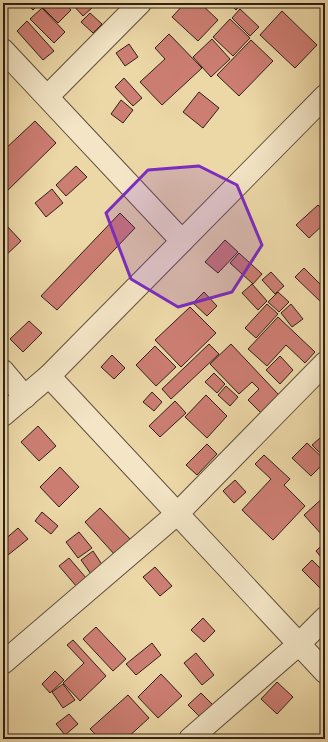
<svg xmlns="http://www.w3.org/2000/svg" width="328" height="742" viewBox="0 0 328 742" font-family="'Old Standard TT',serif">
<style>
.building{fill:#cd7e73;stroke:#2e2018}
.lines{fill:none;stroke-linecap:round;stroke-linejoin:round}
.minor-casing{stroke:#5e4e3c;stroke-width:24}
.minor{stroke:#f3e5c6;stroke-width:22}
.marked{fill:#7b2cbf;fill-opacity:0.2;stroke:#7b2cbf;stroke-width:3;stroke-linejoin:round}
</style>
<rect width="100%" height="100%" fill="#ecd7a7"/>
<filter id="stains"><feTurbulence type="fractalNoise" baseFrequency=".005" numOctaves="4"/><feColorMatrix values="0 0 0 0 .2 0 0 0 0 .09 0 0 0 0 .02 0 0 0 .5 -.17"/></filter>
<radialGradient id="worn" r=".72"><stop offset=".6" stop-color="#630" stop-opacity="0"/><stop offset="1" stop-color="#630" stop-opacity=".3"/></radialGradient>
<g class="building">
<polygon points="26,3 40,3 33,10"/>
<polygon points="44,3 64,3 71,10 58,23 41,6"/>
<polygon points="71,3 89,3 93,7 83,16"/>
<polygon points="185,3 200,3 218,20 198,41 172,17"/>
<polygon points="229,3 242,3 236,10"/>
<polygon points="42,8 65,32 54,43 30,19"/>
<polygon points="240,9 259,27 250,36 232,18"/>
<polygon points="282,11 317,45 295,68 260,35"/>
<polygon points="90,13 102,24 93,33 81,22"/>
<polygon points="230,19 250,38 233,56 213,37"/>
<polygon points="27,21 54,51 43,60 17,31"/>
<polygon points="169,34 202,68 162,105 140,82 165,59 155,48"/>
<polygon points="212,39 230,59 211,77 193,57"/>
<polygon points="251,40 273,61 239,96 217,75"/>
<polygon points="129,44 138,57 125,66 116,53"/>
<polygon points="124,78 142,98 133,106 115,87"/>
<polygon points="199,92 219,108 203,128 183,112"/>
<polygon points="121,100 133,110 123,123 111,114"/>
<polygon points="35,121 56,143 3,195 3,151"/>
<polygon points="76,166 87,177 66,196 56,185"/>
<polygon points="52,189 63,203 46,217 35,203"/>
<polygon points="318,205 325,212 325,223 309,238 296,225"/>
<polygon points="120,213 135,228 57,310 41,296"/>
<polygon points="6,225 21,241 3,258 3,228"/>
<polygon points="225,240 238,252 218,273 205,262"/>
<polygon points="239,253 262,274 253,284 230,263"/>
<polygon points="304,268 325,289 325,299 322,303 295,277"/>
<polygon points="271,272 284,286 275,294 262,280"/>
<polygon points="325,272 325,281 320,276"/>
<polygon points="252,284 267,301 258,310 242,293"/>
<polygon points="204,292 217,306 207,316 193,303"/>
<polygon points="278,292 289,302 279,312 268,302"/>
<polygon points="325,302 325,312 320,307"/>
<polygon points="267,304 278,314 256,338 245,328"/>
<polygon points="291,304 303,319 292,327 281,313"/>
<polygon points="190,307 216,333 181,367 155,340"/>
<polygon points="278,317 315,352 305,363 286,345 267,366 248,349"/>
<polygon points="29,321 42,333 23,352 10,339"/>
<polygon points="209,344 219,354 171,399 162,389"/>
<polygon points="231,344 279,395 261,413 248,400 259,389 252,382 239,394 210,364"/>
<polygon points="155,346 176,367 156,386 136,365"/>
<polygon points="112,355 125,368 114,379 101,367"/>
<polygon points="280,356 293,370 280,384 266,370"/>
<polygon points="214,373 225,384 217,393 205,382"/>
<polygon points="226,386 238,397 230,406 218,395"/>
<polygon points="152,392 162,402 154,411 143,402"/>
<polygon points="206,395 227,416 207,438 185,417"/>
<polygon points="175,401 186,413 160,437 149,426"/>
<polygon points="38,426 56,446 39,461 21,442"/>
<polygon points="320,438 325,443 325,458 312,445"/>
<polygon points="307,443 325,460 325,462 311,476 292,458"/>
<polygon points="207,444 217,454 197,475 186,465"/>
<polygon points="264,455 290,479 284,485 305,506 273,540 242,510 271,479 255,464"/>
<polygon points="60,467 79,487 59,507 40,487"/>
<polygon points="235,480 246,492 234,503 223,491"/>
<polygon points="325,496 325,535 323,536 304,515"/>
<polygon points="100,508 131,540 115,555 85,522"/>
<polygon points="42,512 58,526 51,534 35,521"/>
<polygon points="18,528 28,539 3,559 3,541"/>
<polygon points="79,532 92,548 78,558 66,542"/>
<polygon points="325,542 325,562 316,551"/>
<polygon points="93,551 103,566 91,574 81,560"/>
<polygon points="69,558 87,579 77,587 59,566"/>
<polygon points="312,560 325,573 325,593 302,570"/>
<polygon points="155,567 172,586 160,596 143,577"/>
<polygon points="203,618 215,631 204,642 191,630"/>
<polygon points="96,627 126,659 113,671 83,639"/>
<polygon points="73,640 106,676 80,701 63,683 84,663 67,645"/>
<polygon points="152,643 161,655 136,675 126,664"/>
<polygon points="196,653 214,675 202,685 184,663"/>
<polygon points="55,671 64,680 50,693 42,684"/>
<polygon points="161,674 182,696 158,718 138,697"/>
<polygon points="277,682 293,697 277,714 261,699"/>
<polygon points="63,684 75,700 63,708 52,692"/>
<polygon points="201,693 213,705 200,717 188,705"/>
<polygon points="128,695 149,718 126,739 100,739 90,729"/>
<polygon points="69,714 78,724 65,735 56,724"/>
<polygon points="269,734 273,739 263,739"/>
</g>
<g class="lines">
<defs>
<g id="minor">
<polyline points="3,50 182,241"/>
<polyline points="48,96 140,3"/>
<polyline points="3,371 25,397"/>
<polyline points="49,376 325,672"/>
<polyline points="3,415 49,376 325,96"/>
<polyline points="3,663 178,513 325,363"/>
<polyline points="190,739 299,644 325,618"/>
</g>
</defs>
<use href="#minor" class="minor-casing"/>
<use href="#minor" class="minor"/>
</g>
<path class="marked" d="M199 166 237 185 262 245 232 292 178 307 131 279 106 213 148 170Z"/>
<rect width="328" height="742" fill="none" stroke="#ecd7a7" stroke-width="16"/>
<rect x="4" y="4" width="320" height="734" fill="none" stroke="#2e2018" stroke-width="2"/>
<rect x="8" y="8" width="312" height="726" fill="none" stroke="#2e2018"/>
<rect width="100%" height="100%" filter="url(#stains)"/>
<rect width="100%" height="100%" fill="url(#worn)"/>
</svg>
